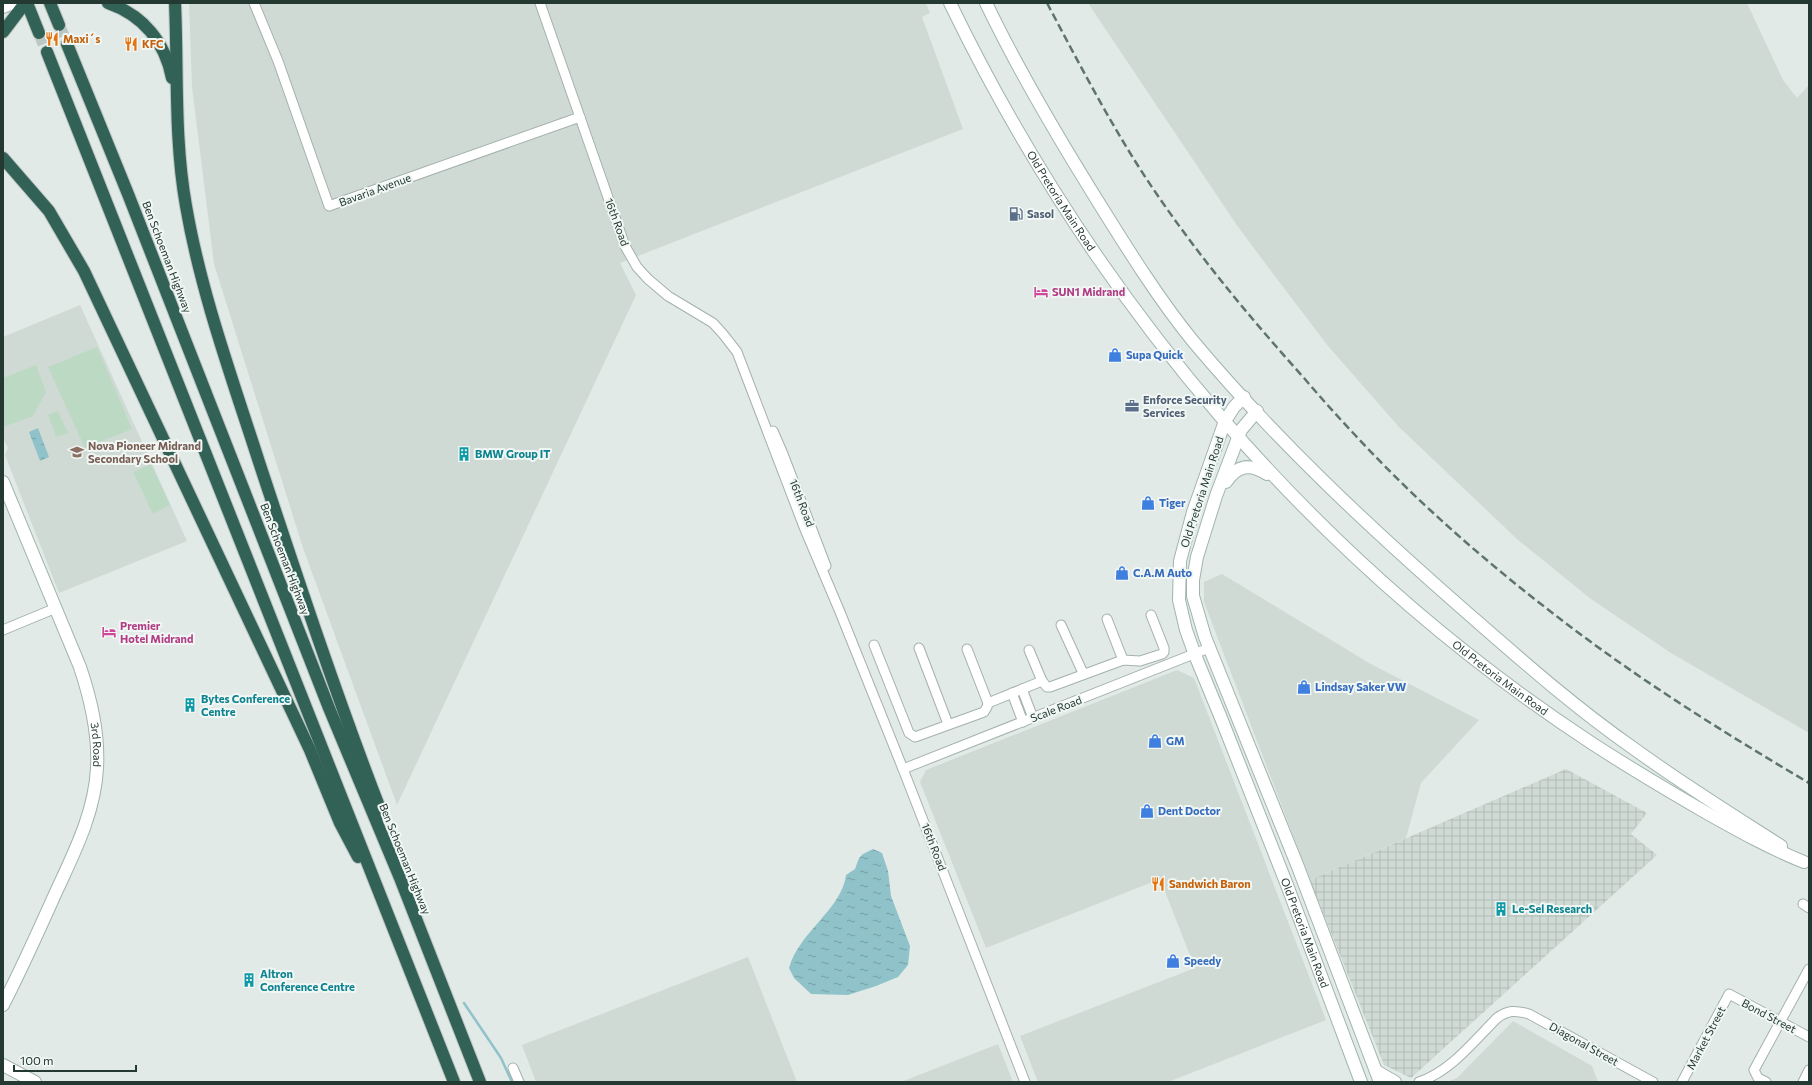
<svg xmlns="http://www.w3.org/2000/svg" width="1812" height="1085" viewBox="0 0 1812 1085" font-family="Commissioner,sans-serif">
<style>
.built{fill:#d0dad5}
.industrial{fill:url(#industrial-grid)}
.green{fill:#bcd9c3}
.water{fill:url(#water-ripples)}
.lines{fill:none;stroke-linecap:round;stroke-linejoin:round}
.stream{stroke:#8fc2c9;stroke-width:2.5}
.highway-tunnel{stroke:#bbc7c2;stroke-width:12;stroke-dasharray:12 6;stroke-linecap:butt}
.street-casing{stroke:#a4b1ac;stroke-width:11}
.secondary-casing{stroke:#a1b4ad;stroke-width:14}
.highway-casing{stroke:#bdc4c2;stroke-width:14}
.street{stroke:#fff;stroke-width:9}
.secondary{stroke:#fff;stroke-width:12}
.highway{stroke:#326256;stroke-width:12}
.rail{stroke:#5e746d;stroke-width:2.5;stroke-dasharray:8 4;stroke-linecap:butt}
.labels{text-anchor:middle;stroke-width:4;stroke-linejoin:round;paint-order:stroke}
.food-label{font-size:11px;font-weight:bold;fill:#c56008;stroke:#f1f7f4;text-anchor:start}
.street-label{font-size:11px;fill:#233932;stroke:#f1f7f4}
.service-label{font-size:11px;font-weight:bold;fill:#4e5e75;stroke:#f1f7f4;text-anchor:start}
.hotel-label{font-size:11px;font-weight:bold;fill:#b23c85;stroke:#f1f7f4;text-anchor:start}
.shop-label{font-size:11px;font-weight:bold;fill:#366cbe;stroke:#f1f7f4;text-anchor:start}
.education-label{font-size:11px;font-weight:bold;fill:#785e54;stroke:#f1f7f4;text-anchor:start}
.culture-label{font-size:11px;font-weight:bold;fill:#0d838f;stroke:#f1f7f4;text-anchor:start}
</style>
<defs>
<pattern id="industrial-grid" width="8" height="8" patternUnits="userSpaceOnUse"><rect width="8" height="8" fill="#d0dad5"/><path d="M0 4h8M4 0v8" fill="none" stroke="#b2bcb7"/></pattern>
<pattern id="water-ripples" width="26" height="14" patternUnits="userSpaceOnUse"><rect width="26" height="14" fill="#8fc2c9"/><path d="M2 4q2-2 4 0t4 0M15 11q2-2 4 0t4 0" fill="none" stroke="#749fa4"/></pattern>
</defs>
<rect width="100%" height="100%" fill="#e1eae6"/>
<g class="built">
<polygon points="189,3 926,3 930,13 922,17 963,129 620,263 636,295 397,805 303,548 214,264 192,87"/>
<polygon points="1088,3 1747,3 1783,80 1797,98 1809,85 1809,733 1671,653 1591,599 1518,540 1399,427 1328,346 1268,267 1236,224"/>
<polygon points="80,305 187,541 59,593 5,455 8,448 3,438 3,337"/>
<polygon points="1222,574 1369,663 1479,720 1421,783 1406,838 1310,880 1204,602 1204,582"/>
<polygon points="1177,670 1194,678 1326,1020 1168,1082 1038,1082 1020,1036 1195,968 1160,879 986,948 920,782 926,770"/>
<polygon points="748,957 797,1082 536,1082 522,1045"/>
<polygon points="1513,1021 1592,1066 1598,1082 1447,1082 1457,1078"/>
<polygon points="998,1044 1013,1082 901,1082"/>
</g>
<polygon class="industrial" points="1566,769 1647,813 1631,834 1657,855 1411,1078 1384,1065 1310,880"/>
<g class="green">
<polygon points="97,347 132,429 85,448 48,367"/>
<polygon points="36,365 46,392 33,416 3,427 3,378"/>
<polygon points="58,411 68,433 56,437 48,415"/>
<polygon points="151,464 170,505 153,514 133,472"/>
</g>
<g class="water">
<polygon points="38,428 49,457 40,461 29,432"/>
<path d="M873 849 882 853 888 871 891 896 910 946 908 965 898 977 876 986 848 995 811 994 794 978 789 968C799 932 842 909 846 875L855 869 859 858 863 854Z"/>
</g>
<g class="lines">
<polyline class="stream" points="464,1003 501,1058 512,1082"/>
<g class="highway-tunnel">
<polyline points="59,25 67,44"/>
<polyline points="39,33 47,52"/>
</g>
<defs>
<g id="street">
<polyline points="254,3 278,61 329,206 580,117"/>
<polyline points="540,3 625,246 637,267 648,279 668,296 713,323 723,334 737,352 804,527 840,612 903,769 1025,1082"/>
<polyline points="773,431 783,454 826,566"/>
<polyline points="1107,619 1123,660"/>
<polyline points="1061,625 1083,673"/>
<polyline points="3,630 56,608"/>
<polyline points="874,645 909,733 915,737 984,712 987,707 988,703 967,649"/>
<polyline points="919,648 948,724"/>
<polyline points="1029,650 1042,681"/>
<polyline points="1022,689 1033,718"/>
<polyline points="1012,693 1023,722"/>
<polyline points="988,703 1042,681 1047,687 1050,687 1123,660 1140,661 1162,654 1164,652 1164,648 1151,615"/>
<polyline points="903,769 1209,648"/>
<polyline points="1803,904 1809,908"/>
<polyline points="513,1068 519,1082"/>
<path d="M1419 1082C1451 1071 1473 1042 1497 1018 1508 1010 1515 1010 1529 1014L1653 1082"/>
<polyline points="1682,1082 1729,994 1809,1037"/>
<polyline points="1766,1082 1758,1078 1754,1070 1809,969"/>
<polyline points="1803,1082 1809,1070"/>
</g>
<g id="secondary">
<path id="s1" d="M950 3C1095 303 1314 561 1593 744 1630 768 1667 790 1705 812 1737 830 1769 848 1804 862"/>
<path d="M986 3C1020 74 1060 141 1102 208 1130 253 1159 299 1192 340 1274 438 1368 526 1464 610 1519 658 1573 706 1633 748 1681 783 1731 814 1781 846"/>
<polyline points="3,7 13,3"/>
<path id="s2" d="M1244 397 1234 407 1225 421 1193 512 1180 561 1179 600 1186 630 1195 655 1221 718 1287 885 1361 1082"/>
<polyline points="1257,411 1241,430 1216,496 1197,557 1193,580 1193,596 1205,637 1298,867 1380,1082"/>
<path id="s3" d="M3 482 80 667C91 700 99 733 97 768 95 812 74 853 56 892 39 930 22 968 3 1005"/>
<path d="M1226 482C1237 465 1250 463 1267 474"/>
<polyline points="3,1065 35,1082"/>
<polyline points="1376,1071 1395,1082"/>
</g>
<g id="highway">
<polyline points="27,3 39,33"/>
<polyline points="50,3 59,25"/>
<path d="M108 3C143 15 165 42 172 78"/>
<path d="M175 3C178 71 174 139 186 206 201 293 232 378 259 462 298 580 337 698 382 814"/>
<polyline points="3,32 25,3"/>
<polyline points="67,44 128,194 329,708 400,878 480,1082"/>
<polyline points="47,52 454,1082"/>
<polyline points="3,158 49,211 84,271 310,750 340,823 358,857"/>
</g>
</defs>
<use href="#street" class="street-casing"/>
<use href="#secondary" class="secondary-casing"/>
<use href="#highway" class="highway-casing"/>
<use href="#street" class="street"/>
<use href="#secondary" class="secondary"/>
<use href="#highway" class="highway"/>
<path class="rail" d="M1047 3C1082 69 1116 135 1158 196 1202 260 1252 320 1304 378 1321 398 1338 417 1356 436 1418 503 1487 563 1559 618 1638 679 1723 732 1809 783"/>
</g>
<defs>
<symbol id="restaurant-bare" viewBox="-9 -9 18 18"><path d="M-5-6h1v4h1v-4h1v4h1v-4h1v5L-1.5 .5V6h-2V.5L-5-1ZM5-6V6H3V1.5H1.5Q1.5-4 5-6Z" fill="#e8710a" stroke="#f1f7f4" stroke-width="2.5" paint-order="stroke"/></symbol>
<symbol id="fuel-bare" viewBox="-9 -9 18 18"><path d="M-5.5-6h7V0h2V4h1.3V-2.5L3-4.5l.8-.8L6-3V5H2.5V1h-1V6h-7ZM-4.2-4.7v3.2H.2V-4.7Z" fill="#5c6f8a" stroke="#f1f7f4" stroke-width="2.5" paint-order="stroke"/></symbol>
<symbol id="hotel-bare" viewBox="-9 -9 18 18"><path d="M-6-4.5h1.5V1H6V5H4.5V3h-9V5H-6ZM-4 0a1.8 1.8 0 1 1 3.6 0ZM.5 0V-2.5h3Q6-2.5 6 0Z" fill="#d1479c" stroke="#f1f7f4" stroke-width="2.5" paint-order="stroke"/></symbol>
<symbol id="shop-bare" viewBox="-9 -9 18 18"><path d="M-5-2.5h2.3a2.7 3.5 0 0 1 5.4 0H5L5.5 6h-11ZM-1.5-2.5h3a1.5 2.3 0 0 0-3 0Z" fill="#3f7fe0" stroke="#f1f7f4" stroke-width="2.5" paint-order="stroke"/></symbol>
<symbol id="office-bare" viewBox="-9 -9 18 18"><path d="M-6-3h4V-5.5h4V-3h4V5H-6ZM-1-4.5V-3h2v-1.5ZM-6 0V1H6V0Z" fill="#5c6f8a" stroke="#f1f7f4" stroke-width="2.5" paint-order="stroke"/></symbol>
<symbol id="school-bare" viewBox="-9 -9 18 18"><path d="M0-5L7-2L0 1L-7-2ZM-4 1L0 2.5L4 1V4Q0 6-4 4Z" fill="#8d6e63" stroke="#f1f7f4" stroke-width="2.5" paint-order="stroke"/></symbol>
<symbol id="building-bare" viewBox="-9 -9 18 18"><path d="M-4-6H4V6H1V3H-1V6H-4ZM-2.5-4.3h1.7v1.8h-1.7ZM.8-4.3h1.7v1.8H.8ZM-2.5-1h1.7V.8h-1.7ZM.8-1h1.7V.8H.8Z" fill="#0f9aa8" stroke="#f1f7f4" stroke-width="2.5" paint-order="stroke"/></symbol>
</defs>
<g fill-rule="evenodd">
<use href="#restaurant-bare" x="42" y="29" width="20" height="20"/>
<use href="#restaurant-bare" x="121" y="34" width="20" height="20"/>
<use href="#fuel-bare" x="1006" y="204" width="20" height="20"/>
<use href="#hotel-bare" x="1031" y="282" width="20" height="20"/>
<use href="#shop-bare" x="1105" y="345" width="20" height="20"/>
<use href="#office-bare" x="1122" y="396" width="20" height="20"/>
<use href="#school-bare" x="67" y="442" width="20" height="20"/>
<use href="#building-bare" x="454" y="444" width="20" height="20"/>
<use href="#shop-bare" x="1138" y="493" width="20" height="20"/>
<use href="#shop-bare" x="1112" y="563" width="20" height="20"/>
<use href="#hotel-bare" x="99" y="622" width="20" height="20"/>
<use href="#shop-bare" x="1294" y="677" width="20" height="20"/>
<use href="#building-bare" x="180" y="695" width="20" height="20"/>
<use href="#shop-bare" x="1145" y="731" width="20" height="20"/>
<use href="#shop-bare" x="1137" y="801" width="20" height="20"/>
<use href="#restaurant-bare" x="1148" y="874" width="20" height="20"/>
<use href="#building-bare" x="1491" y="899" width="20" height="20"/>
<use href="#shop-bare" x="1163" y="951" width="20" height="20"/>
<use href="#building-bare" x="239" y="970" width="20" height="20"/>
</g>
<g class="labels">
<g class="food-label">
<text x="63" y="43">Maxi´s</text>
<text x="142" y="48">KFC</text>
<text x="1169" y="888">Sandwich Baron</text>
</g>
<g class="street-label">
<text transform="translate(375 190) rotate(-20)" y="4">Bavaria Avenue</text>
<text dy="4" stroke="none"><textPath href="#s1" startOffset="227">Old Pretoria Main Road</textPath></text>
<text transform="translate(617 222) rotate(70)" y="4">16th Road</text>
<text transform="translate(167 257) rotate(69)" y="4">Ben Schoeman Highway</text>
<text transform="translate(1202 492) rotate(-72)" y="4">Old Pretoria Main Road</text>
<text transform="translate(802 503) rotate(69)" y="4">16th Road</text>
<text transform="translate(285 559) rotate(69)" y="4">Ben Schoeman Highway</text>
<text dy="4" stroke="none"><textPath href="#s1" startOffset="879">Old Pretoria Main Road</textPath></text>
<text transform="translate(1056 709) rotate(-21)" y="4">Scale Road</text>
<text dy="4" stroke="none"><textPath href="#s3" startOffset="280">3rd Road</textPath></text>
<text transform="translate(934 847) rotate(69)" y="4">16th Road</text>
<text transform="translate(405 859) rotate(68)" y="4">Ben Schoeman Highway</text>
<text dy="4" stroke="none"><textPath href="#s2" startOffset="573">Old Pretoria Main Road</textPath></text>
<text transform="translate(1769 1016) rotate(28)" y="4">Bond Street</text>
<text transform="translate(1706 1038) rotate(-62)" y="4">Market Street</text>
<text transform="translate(1584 1044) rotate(29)" y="4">Diagonal Street</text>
</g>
<g class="service-label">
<text x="1027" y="218">Sasol</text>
<text x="1143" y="404">Enforce Security<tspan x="1143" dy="13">Services</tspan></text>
</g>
<g class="hotel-label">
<text x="1052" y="296">SUN1 Midrand</text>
<text x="120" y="630">Premier<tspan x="120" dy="13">Hotel Midrand</tspan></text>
</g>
<g class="shop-label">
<text x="1126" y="359">Supa Quick</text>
<text x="1159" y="507">Tiger</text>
<text x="1133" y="577">C.A.M Auto</text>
<text x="1315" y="691">Lindsay Saker VW</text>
<text x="1166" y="745">GM</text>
<text x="1158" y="815">Dent Doctor</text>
<text x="1184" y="965">Speedy</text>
</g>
<g class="education-label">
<text x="88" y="450">Nova Pioneer Midrand<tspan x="88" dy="13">Secondary School</tspan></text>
</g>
<g class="culture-label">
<text x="475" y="458">BMW Group IT</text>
<text x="201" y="703">Bytes Conference<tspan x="201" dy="13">Centre</tspan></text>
<text x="1512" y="913">Le-Sel Research</text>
<text x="260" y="978">Altron<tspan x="260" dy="13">Conference Centre</tspan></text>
</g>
</g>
<rect width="1812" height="1085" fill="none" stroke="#233932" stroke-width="8"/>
<path d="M14 1065v6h122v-6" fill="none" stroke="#233932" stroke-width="2"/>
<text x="20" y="1065" font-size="12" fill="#233932" stroke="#f1f7f4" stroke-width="3" paint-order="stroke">100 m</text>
</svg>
